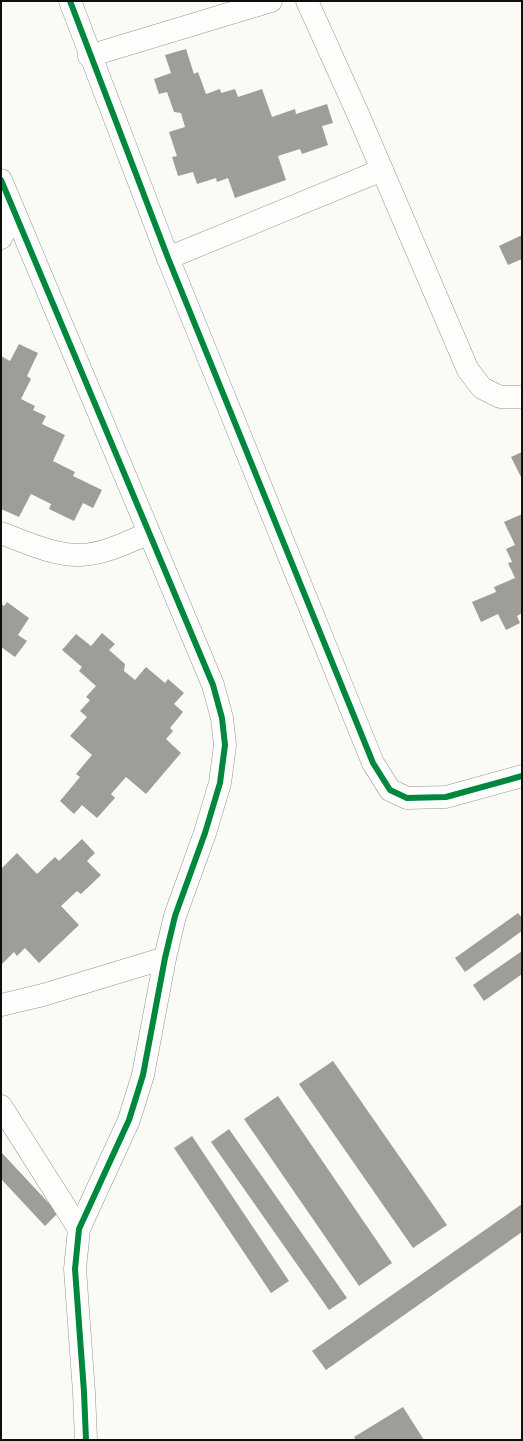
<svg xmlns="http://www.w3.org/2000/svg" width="523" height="1441" viewBox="0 0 523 1441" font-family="Lora,serif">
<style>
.building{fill:#9e9e99}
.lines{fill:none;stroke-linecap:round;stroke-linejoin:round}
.minor-casing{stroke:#949592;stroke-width:23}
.minor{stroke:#fefefd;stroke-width:22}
.cycleway-casing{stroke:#fff;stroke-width:8}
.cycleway{stroke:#00873e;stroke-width:6}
</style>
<rect width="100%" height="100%" fill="#fafbf4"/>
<g class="building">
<polygon points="186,49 194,74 198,72 206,94 220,89 221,93 235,89 238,97 262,89 272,117 295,109 296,114 327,104 333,123 322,126 328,145 302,154 300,149 278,156 286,180 235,198 228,178 217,182 216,178 197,184 193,172 178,176 172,157 177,156 169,132 185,127 181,113 174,112 167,92 159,94 154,79 171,73 165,55"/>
<polygon points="522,235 522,259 508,265 499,246"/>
<polygon points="19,344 38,353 27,376 31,379 21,399 35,406 33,410 46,416 42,424 65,435 53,461 75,472 73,476 102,490 93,508 83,503 74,521 49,509 51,504 31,494 19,517 1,509 1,356 10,361"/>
<polygon points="522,452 522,479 511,457"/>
<polygon points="522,514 522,613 517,616 520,623 506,630 498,614 481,622 472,602 496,592 494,587 515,578 508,563 512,562 506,549 515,545 504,522"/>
<polygon points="7,602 29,618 18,635 27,641 15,657 1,647 1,604 4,606"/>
<polygon points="102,633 115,644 109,650 125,664 124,671 135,680 146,667 165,683 168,679 184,693 174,704 183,712 170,728 173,731 166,739 181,753 146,794 126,777 111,794 115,798 97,818 82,805 74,814 60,801 80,777 76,774 92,755 70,736 87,717 80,711 90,700 86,697 96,686 79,671 82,667 62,650 76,634 91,646"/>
<polygon points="82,839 95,853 87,861 101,875 81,894 77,891 61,906 79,925 39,963 25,948 17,956 14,952 1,965 1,869 17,853 37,874 55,857 59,861"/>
<polygon points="518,913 522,918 522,931 465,972 455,958"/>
<polygon points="522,951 522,974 484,1001 473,985"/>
<polygon points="333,1061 447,1225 413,1248 299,1084"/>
<polygon points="278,1096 392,1263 359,1286 244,1119"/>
<polygon points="229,1129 347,1298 329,1310 211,1142"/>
<polygon points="192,1136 289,1281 271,1293 174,1148"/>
<polygon points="1,1152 58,1213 45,1226 1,1179"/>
<polygon points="522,1204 522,1232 326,1370 312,1351"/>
<polygon points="403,1407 424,1440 356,1440 354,1437"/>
</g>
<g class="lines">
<defs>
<g id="minor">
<polyline points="70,1 168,258 373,763 390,790 407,798 446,797 522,776"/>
<polyline points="307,1 358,114 468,370 482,388 500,397 522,397"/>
<polyline points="89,56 271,1"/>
<polyline points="1,180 213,685 222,718 225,745 220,783 205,833 175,916 165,958 143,1075 129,1120 79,1229 75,1269 84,1392 86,1440"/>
<polyline points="1,238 14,212"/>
<polyline points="168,258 382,170"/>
<path d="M1 533C25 542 55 556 81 555 105 554 128 542 149 533"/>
<polyline points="1,1005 43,995 165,958"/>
<polyline points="1,1106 79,1229"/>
</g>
</defs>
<use href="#minor" class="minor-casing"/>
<use href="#minor" class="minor"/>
<defs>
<g id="cycleway">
<polyline points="70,1 168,258 373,763 390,790 407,798 446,797 522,776"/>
<polyline points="1,180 213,685 222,718 225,745 220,783 205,833 175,916 165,958 143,1075 129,1120 79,1229 75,1269 84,1392 86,1440"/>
</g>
</defs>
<use href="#cycleway" class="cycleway-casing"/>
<use href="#cycleway" class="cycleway"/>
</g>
<rect width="523" height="1441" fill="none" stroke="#0e0e0e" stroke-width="4"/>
</svg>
